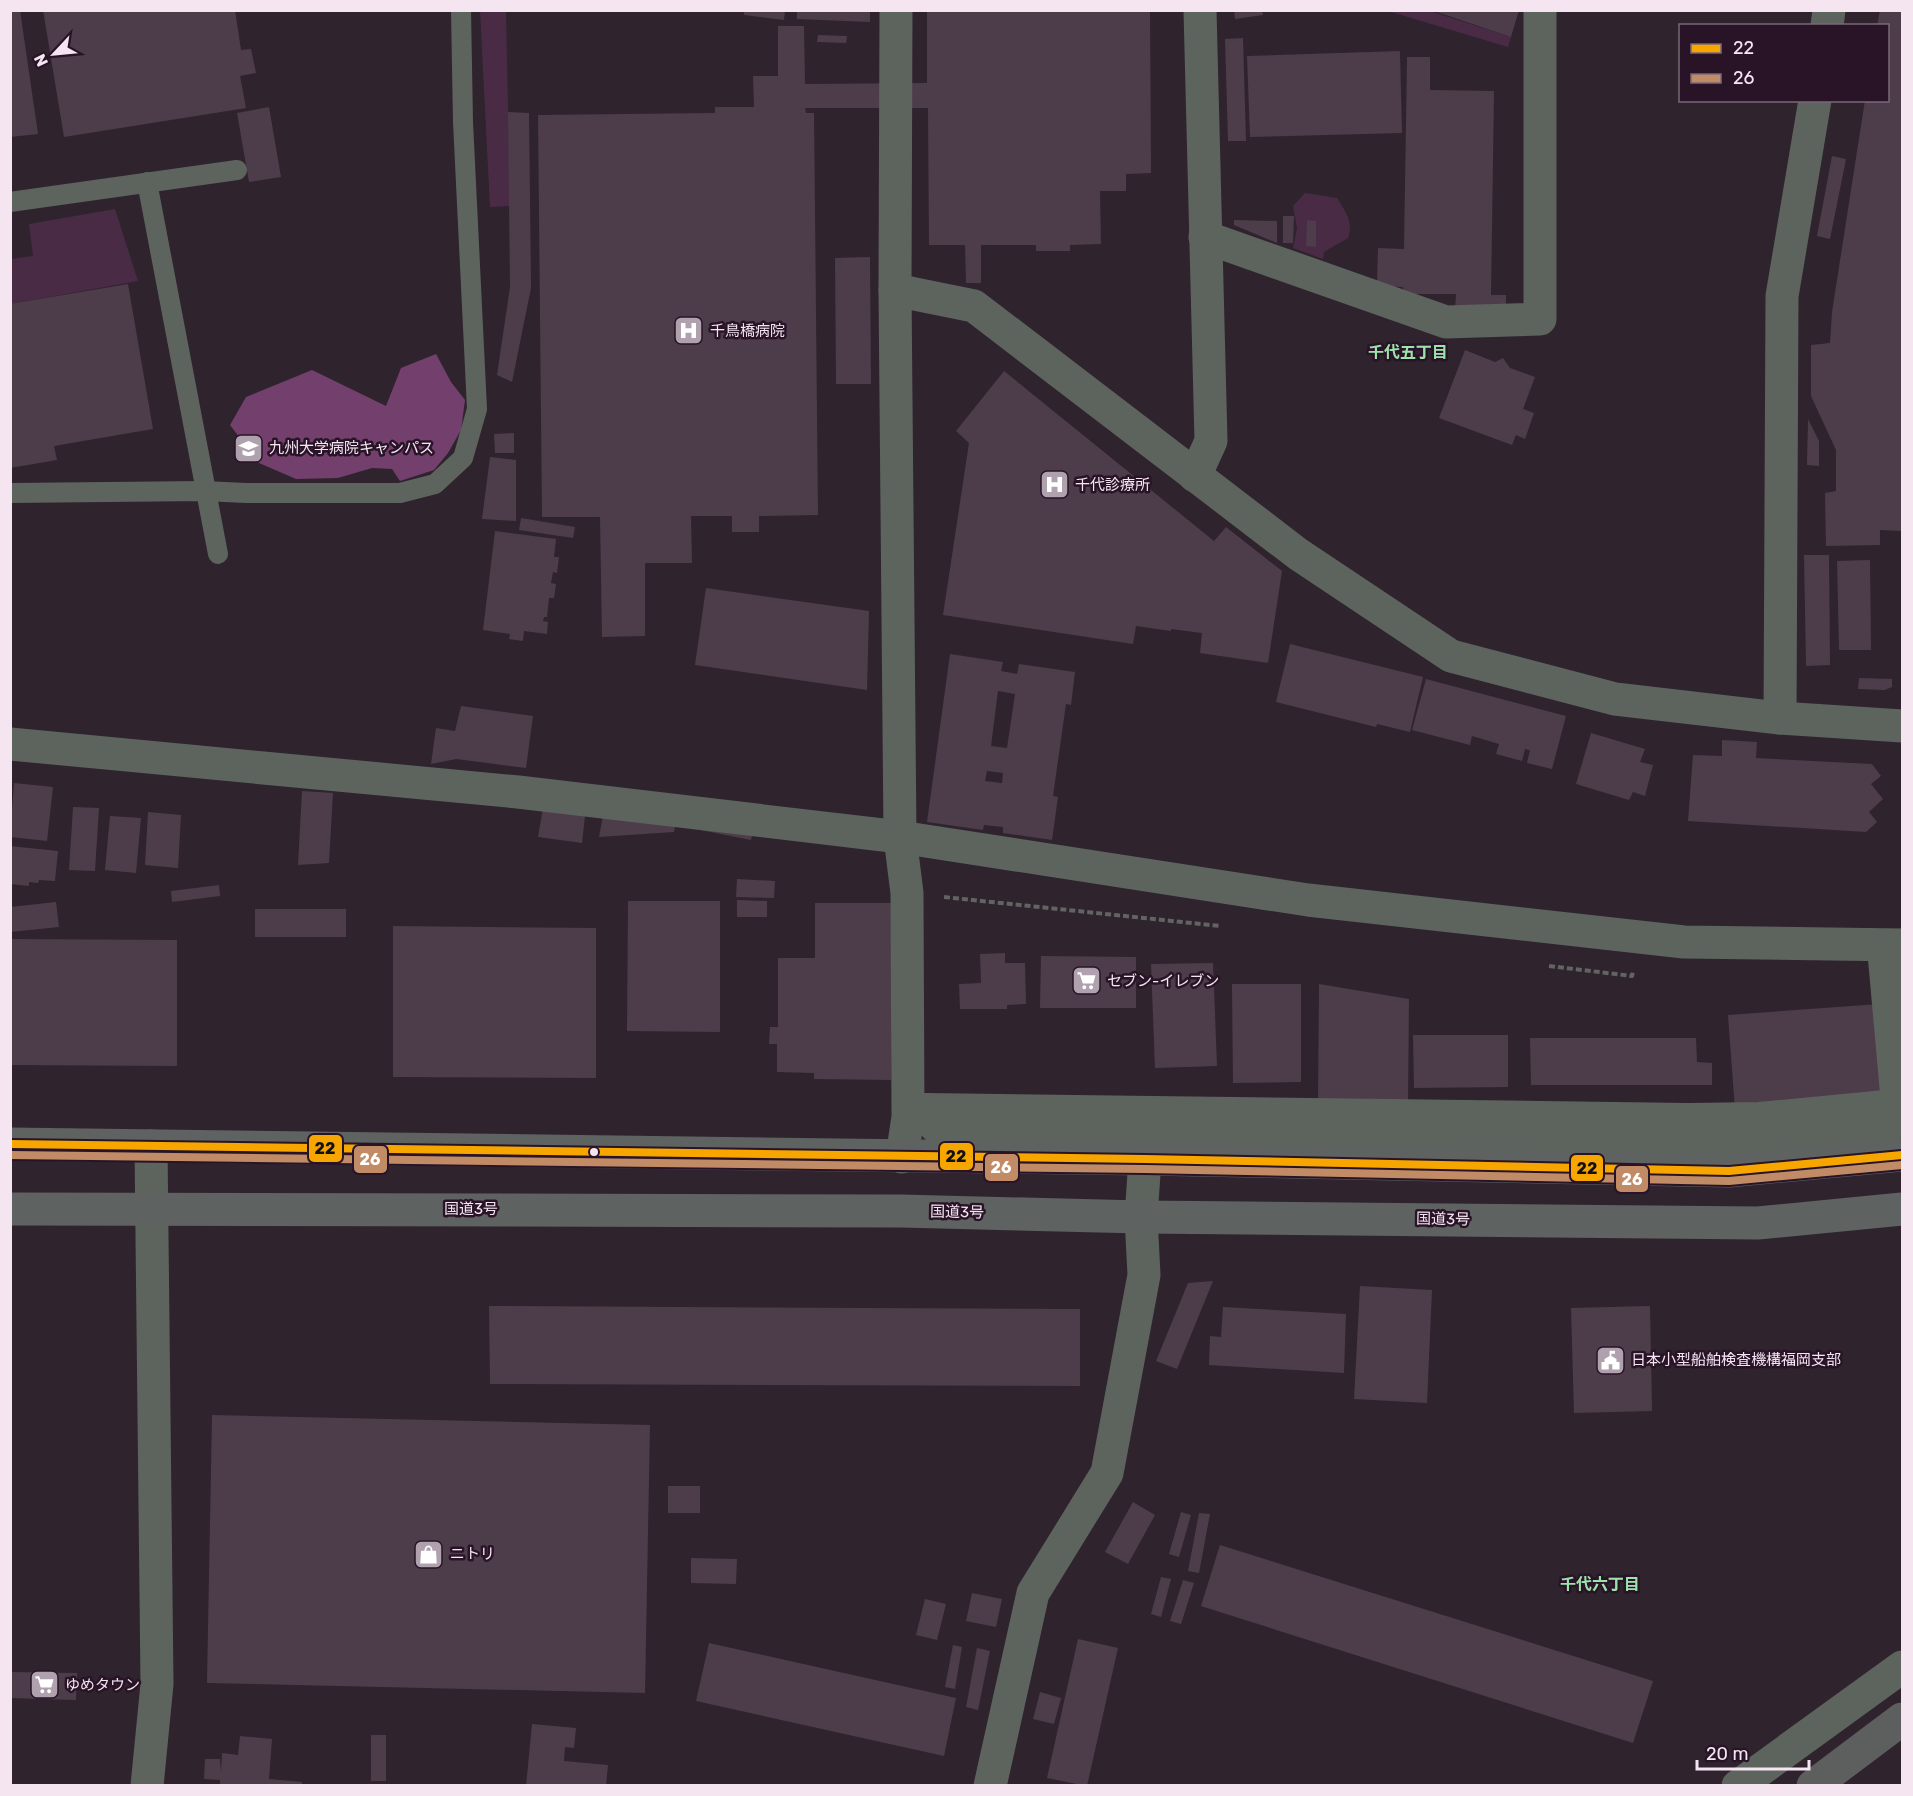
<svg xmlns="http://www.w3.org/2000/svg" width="1913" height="1796" viewBox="0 0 1913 1796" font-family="Rubik,'Noto Sans JP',sans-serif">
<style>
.green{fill:#492b45}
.forest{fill:#73406e}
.building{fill:#4d3d4b;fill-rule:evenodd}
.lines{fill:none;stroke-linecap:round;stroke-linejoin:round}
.path{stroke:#626363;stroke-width:4;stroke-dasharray:6 3;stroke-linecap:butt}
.service{stroke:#5d645e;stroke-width:20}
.pedestrian{stroke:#5d645e;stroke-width:30}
.minor{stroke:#5d645e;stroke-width:33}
.trunk{stroke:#5e6260;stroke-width:33}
.motorway{stroke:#5d5f5e;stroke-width:33}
.bus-1-casing{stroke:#291427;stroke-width:12}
.bus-2-casing{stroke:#291427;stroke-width:12}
.bus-1{stroke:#f7a600;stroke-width:8}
.bus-2{stroke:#c18c65;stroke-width:8}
.bus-dot{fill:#f4e5f1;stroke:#291427;stroke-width:2}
.labels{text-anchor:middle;stroke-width:5;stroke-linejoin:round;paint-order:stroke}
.poi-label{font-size:15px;fill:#f4e5f1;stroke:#291427;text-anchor:start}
.street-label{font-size:15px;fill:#f4e5f1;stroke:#291427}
.neighbourhood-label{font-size:16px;font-weight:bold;fill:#9ee2ad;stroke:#291427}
.line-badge{stroke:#291427;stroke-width:2}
.badge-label{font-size:16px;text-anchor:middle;font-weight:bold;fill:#fff}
.pale-badge-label{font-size:16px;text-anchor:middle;font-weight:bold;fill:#111}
</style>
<rect width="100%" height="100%" fill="#2f232e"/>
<g class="green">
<polygon points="480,11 506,11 510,206 490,207"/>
<polygon points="1388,11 1430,11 1511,37 1508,47"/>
<path d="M1305 193 1337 198C1345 211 1354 222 1348 238L1324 252 1323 259 1293 248 1297 228 1293 206Z"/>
<polygon points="115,209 138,281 11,304 11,259 33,256 29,224"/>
</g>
<polygon class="forest" points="436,354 451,382 465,400 461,430 448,453 434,470 400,481 392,469 372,468 338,478 296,479 259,463 230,425 246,397 312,370 386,406 401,368"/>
<g class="building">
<polygon points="10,10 20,10 38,134 10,137"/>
<polygon points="43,10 235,10 241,50 251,49 256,73 240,76 246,108 64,137"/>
<polygon points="744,10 785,10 784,20 744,15"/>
<polygon points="797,10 870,10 870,22 797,19"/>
<polygon points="927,10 1150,10 1151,173 1126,174 1126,191 1100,191 1101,244 1070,245 1070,251 1036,251 1036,245 981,245 981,283 966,283 965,245 929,245 928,108 805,108 806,113 814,113 818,515 759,516 759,532 732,532 732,516 691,516 692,563 645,563 645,636 602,637 600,517 542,517 538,115 715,113 715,107 754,107 753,76 778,76 778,26 804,26 805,84 927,83"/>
<polygon points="1234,10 1262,10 1263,15 1235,19"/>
<polygon points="1431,10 1519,10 1511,37"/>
<polygon points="1880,10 1902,10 1902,531 1880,530 1880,545 1826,546 1825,493 1836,491 1836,450 1811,396 1811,345 1830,343 1832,312 1865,100 1888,100 1888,26 1877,26"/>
<polygon points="818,35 847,36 846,43 817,42"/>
<polygon points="1243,38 1246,141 1228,141 1225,39"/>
<polygon points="1400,51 1402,133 1250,137 1247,56"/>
<polygon points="1407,57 1430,57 1430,90 1494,91 1491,295 1506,295 1506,311 1455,310 1456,294 1404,294 1403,287 1377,286 1378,248 1404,249"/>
<polygon points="269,107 281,177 249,182 237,113"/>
<polygon points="508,112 529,113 531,288 512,382 497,375 510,287"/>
<polygon points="1832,156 1846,159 1830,239 1817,236"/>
<polygon points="1283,216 1294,216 1293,243 1283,243"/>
<polygon points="1234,220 1277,221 1277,243 1234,225"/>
<polygon points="1307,220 1316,221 1316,247 1306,246"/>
<polygon points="870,257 871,384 836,384 835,258"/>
<polygon points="128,284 153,429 54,446 57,460 10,468 10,304"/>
<polygon points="1465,350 1495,362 1503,358 1510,368 1535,377 1523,409 1534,413 1525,439 1516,435 1512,445 1439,418"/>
<polygon points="1004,371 1214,541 1226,527 1282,571 1268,663 1200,653 1202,633 1171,629 1171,631 1136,626 1133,644 943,615 969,443 956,431"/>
<polygon points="1808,419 1819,441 1819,466 1807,465"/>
<polygon points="514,433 514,453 495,453 494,434"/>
<polygon points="490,457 516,460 516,521 482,519"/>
<polygon points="521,518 575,527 573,538 519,530"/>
<polygon points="495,531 556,539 554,557 559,557 557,573 553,572 551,583 556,584 554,598 549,598 547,617 544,617 543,621 548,622 547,634 524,631 523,641 509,639 510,634 483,630"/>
<polygon points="1804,555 1829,555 1830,665 1806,666"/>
<polygon points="1870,560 1871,650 1839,650 1837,561"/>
<polygon points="706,588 869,611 867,690 695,665"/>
<polygon points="1290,644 1423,677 1410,732 1377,724 1376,727 1276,702"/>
<path d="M950 654 1003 662 1001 671 1017 674 1019 664 1075 672 1071 705 1066 704 1053 796 1058 797 1052 840 1003 833V827L984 825 983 830 927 822ZM998 691 1015 694 1007 748 991 746ZM987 771 1003 773 1002 783 985 781Z"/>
<polygon points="1859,678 1892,679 1892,687 1885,690 1858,689"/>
<polygon points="1426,679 1566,716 1552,769 1527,763 1530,750 1525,749 1522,761 1496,754 1499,744 1472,736 1470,745 1412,730"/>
<polygon points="461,706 533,716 526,768 456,759 431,764 436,728 455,731"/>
<polygon points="1591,733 1645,749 1640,762 1653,765 1645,796 1633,792 1629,800 1576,784"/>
<polygon points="1722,740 1757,742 1756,758 1872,764 1881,776 1871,784 1883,799 1869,812 1877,822 1866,832 1688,821 1693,755 1722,756"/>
<polygon points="14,783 53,787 47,841 10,837"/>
<polygon points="302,791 333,793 329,863 298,865"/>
<polygon points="544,802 586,807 582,843 538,837"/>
<polygon points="73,807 99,808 95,871 69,870"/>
<polygon points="604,810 676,820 674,832 599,837"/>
<polygon points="148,812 181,815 178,868 145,865"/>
<polygon points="110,816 141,818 136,873 105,870"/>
<polygon points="690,828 753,830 751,840"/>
<polygon points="10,846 58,851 55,881 39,880 38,883 29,882 29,886 10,884"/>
<polygon points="737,879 775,881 774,898 736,897"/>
<polygon points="219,885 220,896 172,902 171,891"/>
<polygon points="737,900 767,901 767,917 737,917"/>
<polygon points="628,901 720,901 720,1032 627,1031"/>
<polygon points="56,902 59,927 10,932 10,907"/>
<polygon points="815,903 892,903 891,1080 814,1079 814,1073 777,1072 777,1044 769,1044 770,1027 778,1027 778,958 815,958"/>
<rect x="255" y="909" width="91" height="28"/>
<polygon points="393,926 596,928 596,1078 393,1077"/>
<polygon points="10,939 177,940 177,1066 10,1065"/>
<polygon points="1005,953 1005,963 1025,963 1026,1004 1007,1005 1007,1009 960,1009 959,984 981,983 980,954"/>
<polygon points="1041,956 1136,957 1136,1008 1040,1008"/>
<polygon points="1213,963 1217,1066 1155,1068 1151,964"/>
<polygon points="1232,984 1301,984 1301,1082 1233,1083"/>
<polygon points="1319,984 1409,999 1408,1106 1318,1103"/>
<polygon points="1879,1004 1888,1099 1735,1110 1728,1015"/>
<polygon points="1413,1035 1508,1035 1508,1087 1414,1088"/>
<polygon points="1530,1038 1696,1038 1697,1062 1712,1063 1712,1085 1531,1085"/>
<polygon points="1213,1281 1177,1369 1156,1361 1188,1283"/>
<polygon points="1360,1286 1432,1290 1427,1403 1354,1399"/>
<polygon points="489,1306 1080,1309 1080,1386 490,1384"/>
<polygon points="1650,1306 1652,1411 1574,1413 1571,1308"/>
<polygon points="1223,1307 1346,1314 1344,1373 1209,1365 1210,1336 1221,1337"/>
<polygon points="212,1415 650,1425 645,1693 207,1683"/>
<rect x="668" y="1486" width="32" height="27"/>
<polygon points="1133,1502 1155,1515 1128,1564 1105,1552"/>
<polygon points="1181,1512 1191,1515 1179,1557 1169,1554"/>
<polygon points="1199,1513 1210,1514 1199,1573 1188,1571"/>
<polygon points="1220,1545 1653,1681 1633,1743 1201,1606"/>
<polygon points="691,1558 737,1559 736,1584 691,1583"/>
<polygon points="1161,1577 1171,1579 1161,1617 1151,1614"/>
<polygon points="1183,1580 1194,1583 1181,1624 1170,1621"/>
<polygon points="972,1593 1002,1599 996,1627 966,1621"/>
<polygon points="925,1599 946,1604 937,1640 916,1635"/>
<polygon points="1078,1639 1118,1648 1087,1786 1047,1778"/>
<polygon points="709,1643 956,1698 944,1756 696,1701"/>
<polygon points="953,1645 962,1647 955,1689 945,1687"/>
<polygon points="977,1648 990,1651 978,1710 966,1707"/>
<polygon points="10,1672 77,1673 76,1700 10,1698"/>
<polygon points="1040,1692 1061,1698 1054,1724 1033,1719"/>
<polygon points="532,1724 576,1728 574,1748 565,1747 564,1761 608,1765 606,1786 526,1786"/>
<rect x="371" y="1735" width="15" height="46"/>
<polygon points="240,1736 272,1739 269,1779 302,1782 302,1786 220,1786 220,1780 204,1779 205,1759 220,1759 221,1773 222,1753 238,1755"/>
</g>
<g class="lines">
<g class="path">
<polyline points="944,897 1220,926"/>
<polyline points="1549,966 1632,976 1633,972"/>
</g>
<g class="service">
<polyline points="147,182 218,554"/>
<polyline points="10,202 237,170"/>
<polyline points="10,493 204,491 246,493 400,493 435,484 463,458 477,409 463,122 461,10"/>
</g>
<polyline class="pedestrian" points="1902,1089 1894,968 1883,959 1896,1104 1759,1117 1688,1118 926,1108 927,1118 935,1128 1045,1134 1732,1146 1887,1131 1902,1116"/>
<g class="minor">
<polyline points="896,10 895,290 900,837 907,893 908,1117 902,1157"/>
<polyline points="1827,26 1829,10"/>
<polyline points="1205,237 1446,322 1540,319 1540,10"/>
<polyline points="895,290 974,306 1298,554 1451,656 1615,699 1780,718 1902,726"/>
<polyline points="1195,476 1211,441 1200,10"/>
<polyline points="1780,718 1782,296 1815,100"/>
<polyline points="10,744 518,792 900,837 1308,900 1684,942 1902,945"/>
<polyline points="147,1786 157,1684 151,1146"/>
<polyline points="990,1786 1033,1593 1107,1473 1144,1275 1141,1217 1145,1159"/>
<polyline points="1738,1786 1902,1667"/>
</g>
<g class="trunk">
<polyline points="10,1144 1145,1159 1729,1171 1902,1155"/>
<polyline points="10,1209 901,1211 1141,1217 1758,1223 1902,1209"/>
</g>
<polyline class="motorway" points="1813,1786 1902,1719"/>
<defs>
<polyline id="bus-1" points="10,1144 1145,1159 1729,1171 1902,1155"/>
<polyline id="bus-2" points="10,1155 1145,1169 1729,1181 1902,1165"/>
</defs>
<use href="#bus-1" class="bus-1-casing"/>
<use href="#bus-2" class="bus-2-casing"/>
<use href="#bus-1" class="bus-1"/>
<use href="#bus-2" class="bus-2"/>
</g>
<defs>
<symbol id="hospital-square" viewBox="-11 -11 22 22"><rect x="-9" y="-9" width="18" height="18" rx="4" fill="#afa1ad" stroke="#291427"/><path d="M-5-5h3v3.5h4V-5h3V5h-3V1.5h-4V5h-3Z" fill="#fff"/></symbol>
<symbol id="university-square" viewBox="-11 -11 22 22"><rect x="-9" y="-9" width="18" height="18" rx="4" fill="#afa1ad" stroke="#291427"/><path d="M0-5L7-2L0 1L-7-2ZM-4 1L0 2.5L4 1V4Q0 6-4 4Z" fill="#fff"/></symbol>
<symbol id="supermarket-square" viewBox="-11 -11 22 22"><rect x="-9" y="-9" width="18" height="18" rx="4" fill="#afa1ad" stroke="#291427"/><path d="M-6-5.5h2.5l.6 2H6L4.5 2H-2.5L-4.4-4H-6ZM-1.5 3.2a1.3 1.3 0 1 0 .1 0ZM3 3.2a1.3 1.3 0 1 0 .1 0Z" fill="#fff"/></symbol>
<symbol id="civic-square" viewBox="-11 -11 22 22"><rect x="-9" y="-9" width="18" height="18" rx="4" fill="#afa1ad" stroke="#291427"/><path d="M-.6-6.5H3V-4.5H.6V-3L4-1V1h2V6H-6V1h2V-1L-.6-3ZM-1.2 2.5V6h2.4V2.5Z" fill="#fff"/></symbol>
<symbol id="shop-square" viewBox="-11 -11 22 22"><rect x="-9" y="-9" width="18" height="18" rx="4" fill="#afa1ad" stroke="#291427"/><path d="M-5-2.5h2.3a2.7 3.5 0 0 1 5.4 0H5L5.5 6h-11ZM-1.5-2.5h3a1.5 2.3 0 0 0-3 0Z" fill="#fff"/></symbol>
</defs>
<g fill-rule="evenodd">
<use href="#hospital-square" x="672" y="314" width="33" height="33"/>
<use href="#university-square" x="232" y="432" width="33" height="33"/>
<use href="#hospital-square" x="1038" y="468" width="33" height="33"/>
<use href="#supermarket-square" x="1070" y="964" width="33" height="33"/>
<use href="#civic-square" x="1594" y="1344" width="33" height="33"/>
<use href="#shop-square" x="412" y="1538" width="33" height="33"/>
<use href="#supermarket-square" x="28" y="1668" width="33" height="33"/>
</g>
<circle class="bus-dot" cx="594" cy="1152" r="5"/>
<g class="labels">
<g class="poi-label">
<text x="710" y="336">千鳥橋病院</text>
<text x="269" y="453">九州大学病院キャンパス</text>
<text x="1075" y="490">千代診療所</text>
<text x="1107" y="986">セブン-イレブン</text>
<text x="1631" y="1365">日本小型船舶検査機構福岡支部</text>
<text x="450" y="1559">ニトリ</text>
<text x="65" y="1690">ゆめタウン</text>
</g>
<g class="street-label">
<text x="471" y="1214">国道3号</text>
<text transform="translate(957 1212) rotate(1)" y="5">国道3号</text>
<text transform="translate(1443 1219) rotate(1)" y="5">国道3号</text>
</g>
<g class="neighbourhood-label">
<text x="1408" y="358">千代五丁目</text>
<text x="1600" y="1590">千代六丁目</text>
</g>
</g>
<g class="line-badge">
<rect x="308" y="1134" width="35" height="29" rx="6" fill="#f7a600"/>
<rect x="939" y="1142" width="35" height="29" rx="6" fill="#f7a600"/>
<rect x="353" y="1145" width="35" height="29" rx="6" fill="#c18c65"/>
<rect x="984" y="1153" width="35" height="29" rx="6" fill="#c18c65"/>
<rect x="1570" y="1154" width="34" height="28" rx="6" fill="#f7a600"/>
<rect x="1615" y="1165" width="34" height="28" rx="6" fill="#c18c65"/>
</g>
<g class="badge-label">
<text x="370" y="1165">26</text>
<text x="1001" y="1173">26</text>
<text x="1632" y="1185">26</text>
</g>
<g class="pale-badge-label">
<text x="325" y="1154">22</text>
<text x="956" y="1162">22</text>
<text x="1587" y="1174">22</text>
</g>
<rect width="1913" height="1796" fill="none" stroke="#f4e5f1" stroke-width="24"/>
<rect x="1679" y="24" width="210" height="78" fill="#291427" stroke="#7a6878" stroke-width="1.5"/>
<rect x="1691" y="44" width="30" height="9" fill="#f7a600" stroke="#7a6878" stroke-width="1.5"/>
<text x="1733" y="54" font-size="18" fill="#f4e5f1">22</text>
<rect x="1691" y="74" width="30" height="9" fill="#c18c65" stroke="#7a6878" stroke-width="1.5"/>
<text x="1733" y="84" font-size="18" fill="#f4e5f1">26</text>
<g transform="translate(54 54) rotate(244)" stroke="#291427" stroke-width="4.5" paint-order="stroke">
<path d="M0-4.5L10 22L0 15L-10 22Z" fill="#f4e5f1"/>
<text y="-9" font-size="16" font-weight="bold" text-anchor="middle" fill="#f4e5f1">N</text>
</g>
<path d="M1697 1760v9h112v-9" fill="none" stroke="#f4e5f1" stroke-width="3"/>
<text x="1706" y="1760" font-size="18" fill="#f4e5f1" stroke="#291427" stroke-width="4.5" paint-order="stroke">20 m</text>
</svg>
